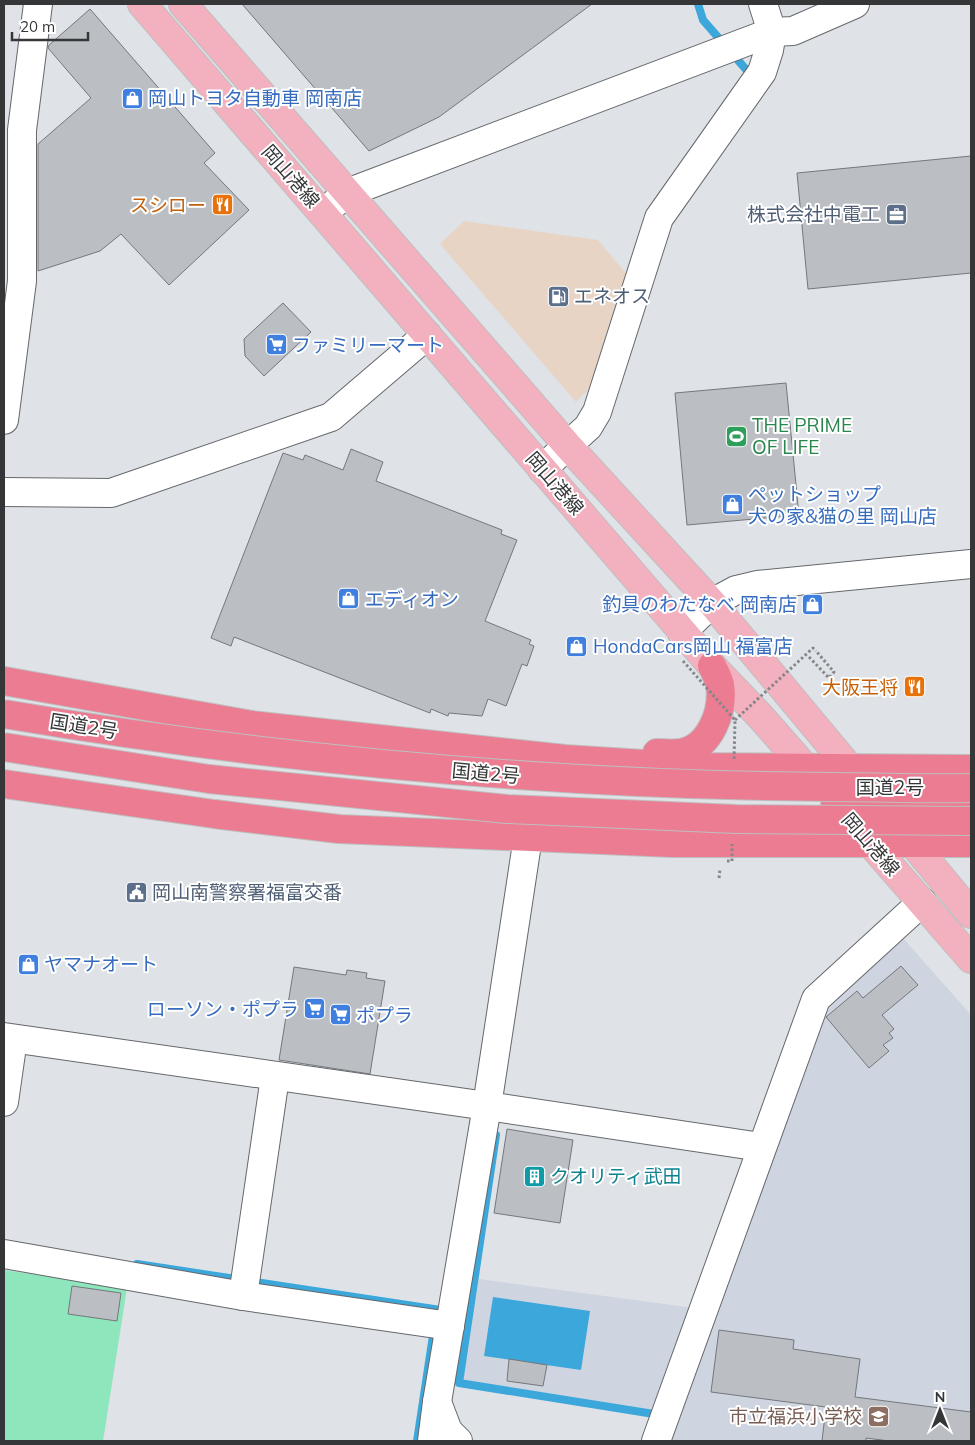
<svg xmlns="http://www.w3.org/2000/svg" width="975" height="1445" viewBox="0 0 975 1445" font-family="Mulish,'Noto Sans JP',sans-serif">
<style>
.commercial{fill:#e8d4c5}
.built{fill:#ced5e0}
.green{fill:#8de6bc}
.water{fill:#3ba7da}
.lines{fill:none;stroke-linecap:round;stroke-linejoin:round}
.stream{stroke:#3ba7da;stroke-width:8}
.building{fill:#bbbfc3;stroke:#74777b}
.minor-casing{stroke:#65686c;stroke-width:30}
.major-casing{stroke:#bebfbf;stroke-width:30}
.highway-casing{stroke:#bebfbf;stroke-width:30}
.path{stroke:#848689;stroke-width:3;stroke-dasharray:2.5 2.5;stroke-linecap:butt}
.minor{stroke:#fff;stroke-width:28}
.major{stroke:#f3b0be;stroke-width:28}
.highway{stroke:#eb7c92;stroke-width:28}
.highway-bridge-casing{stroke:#bebfbf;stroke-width:30;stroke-linecap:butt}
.path-bridge{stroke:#848689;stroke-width:3;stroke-dasharray:2.5 2.5;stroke-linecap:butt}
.highway-bridge{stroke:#eb7c92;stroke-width:28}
.labels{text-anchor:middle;stroke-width:4;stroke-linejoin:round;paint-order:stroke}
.shop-label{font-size:19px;fill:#366cbe;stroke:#fff;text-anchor:start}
.street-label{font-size:19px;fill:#353638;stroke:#fff}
.food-label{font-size:19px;fill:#c56008;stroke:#fff;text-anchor:end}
.service-label{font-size:19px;fill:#4e5e75;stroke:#fff;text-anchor:start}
.leisure-label{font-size:19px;fill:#27864d;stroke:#fff;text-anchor:start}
.culture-label{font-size:19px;fill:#0d838f;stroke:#fff;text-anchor:start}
.education-label{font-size:19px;fill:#785e54;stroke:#fff;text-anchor:end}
</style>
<rect width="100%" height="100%" fill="#dfe2e7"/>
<polygon class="commercial" points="464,221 598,240 629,277 600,378 576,402 440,244"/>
<g class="built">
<polygon points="903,938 971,1015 971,1441 671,1441 827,1001"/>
<polygon points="479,1279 694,1308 655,1410 463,1380"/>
</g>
<polygon class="green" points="4,1270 127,1288 103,1441 4,1441"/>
<polygon class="water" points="493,1297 590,1311 581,1370 484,1356"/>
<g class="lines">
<g class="stream">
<polyline points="698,4 703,20 750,74"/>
<polyline points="496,1135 459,1383 654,1414"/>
<polyline points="137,1264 447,1311"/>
<polyline points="417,1441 434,1329"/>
</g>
</g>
<g class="building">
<polygon points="242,4 592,4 439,117 369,151"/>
<polygon points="90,9 215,153 204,163 249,210 169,285 121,234 100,251 38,271 38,144 91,98 48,48 49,45"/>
<polygon points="971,156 971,273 808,289 797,173"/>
<polygon points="283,303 311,332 264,376 245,356 244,339"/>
<polygon points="786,383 799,515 687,525 675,393"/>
<polygon points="351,449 383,462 376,481 502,530 501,534 517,540 485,621 531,640 529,644 534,646 527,666 522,664 506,706 488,699 482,716 449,713 448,716 431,709 430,713 234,637 231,646 211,638 283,453 303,460 305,455 343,470"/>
<polygon points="901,966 918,985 882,1015 894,1029 889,1033 893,1038 883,1045 889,1051 869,1068 826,1017 857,991 863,998"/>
<polygon points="294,967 346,975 347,970 367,973 366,978 385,981 370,1074 279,1060"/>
<polygon points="507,1129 573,1140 560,1223 494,1213"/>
<polygon points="72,1286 121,1293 117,1321 68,1314"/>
<polygon points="719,1330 794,1340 793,1349 860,1359 855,1397 971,1412 971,1441 889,1441 866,1438 866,1441 822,1441 826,1407 711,1392"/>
<polygon points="509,1359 547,1365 543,1386 507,1381"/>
</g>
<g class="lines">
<defs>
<g id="minor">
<polyline points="323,213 347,193 772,32 793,31 855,4"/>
<polyline points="4,420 22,281 22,130 38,4"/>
<polyline points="542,469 588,427 597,412 659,218 762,72 769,50 772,32 763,4"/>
<polyline points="4,492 111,493 331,417 427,335"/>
<polyline points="682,632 712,603 736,590 757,585 971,564"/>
<polyline points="4,1037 487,1106 761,1147"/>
<polyline points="4,1102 13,1039"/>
<polyline points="4,1254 243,1296 450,1326"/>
<polyline points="243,1296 275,1077"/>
<polyline points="437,1402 448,1431 458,1441"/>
<polyline points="432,1441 437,1402 487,1106 528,837"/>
<polyline points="656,1441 816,999 922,902"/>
</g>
<g id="major">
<polyline points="142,4 712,666 759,715 818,782"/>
<polyline points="183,4 568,446 712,603 863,784"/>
<polyline points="857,828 971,959"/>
<polyline points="900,828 971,914"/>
</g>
<g id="highway">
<polyline points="4,681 252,725 565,759 690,767 971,769"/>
<path d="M657 753C665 753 673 754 681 753 710 748 724 711 720 685 719 679 715 672 712 666"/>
<polyline points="4,784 214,814 339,829 672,843 971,843"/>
<polyline points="835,802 882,807 971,806"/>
</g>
</defs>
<use href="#minor" class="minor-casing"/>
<use href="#major" class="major-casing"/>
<use href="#highway" class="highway-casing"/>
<g class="path">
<polyline points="809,657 829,678 834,672 816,651"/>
<polyline points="719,878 720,869"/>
</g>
<use href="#minor" class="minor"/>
<use href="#major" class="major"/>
<use href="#highway" class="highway"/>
<defs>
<g id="highway-bridge">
<path d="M4 714C277 760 553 785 830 787 877 787 924 789 971 788"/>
<polyline points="4,747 209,779 507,809 736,819 971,821"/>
</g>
</defs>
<use href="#highway-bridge" class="highway-bridge-casing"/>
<g class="path-bridge">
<polyline points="683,661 735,720 734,761"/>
<polyline points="735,720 813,648 816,651"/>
<polyline points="727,861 732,861 732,844"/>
</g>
<use href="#highway-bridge" class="highway-bridge"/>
</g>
<defs>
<symbol id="shop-square" viewBox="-11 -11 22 22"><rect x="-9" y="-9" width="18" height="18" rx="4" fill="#3f7fe0" stroke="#fff"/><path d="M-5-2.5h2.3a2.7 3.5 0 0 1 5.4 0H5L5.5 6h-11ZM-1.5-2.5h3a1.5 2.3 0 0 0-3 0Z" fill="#fff"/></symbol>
<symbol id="restaurant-square" viewBox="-11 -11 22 22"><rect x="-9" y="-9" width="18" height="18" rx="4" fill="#e8710a" stroke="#fff"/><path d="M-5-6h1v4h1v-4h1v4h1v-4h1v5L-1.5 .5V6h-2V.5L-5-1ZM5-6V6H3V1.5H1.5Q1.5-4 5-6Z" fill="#fff"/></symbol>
<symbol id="office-square" viewBox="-11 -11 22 22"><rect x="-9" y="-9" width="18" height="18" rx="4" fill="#5c6f8a" stroke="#fff"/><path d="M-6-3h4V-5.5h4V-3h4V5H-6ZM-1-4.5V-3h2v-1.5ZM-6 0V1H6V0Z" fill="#fff"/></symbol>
<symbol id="fuel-square" viewBox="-11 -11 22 22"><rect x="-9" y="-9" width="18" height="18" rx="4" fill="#5c6f8a" stroke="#fff"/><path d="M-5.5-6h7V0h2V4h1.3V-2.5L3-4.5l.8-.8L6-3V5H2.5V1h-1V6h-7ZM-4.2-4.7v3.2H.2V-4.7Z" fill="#fff"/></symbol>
<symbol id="supermarket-square" viewBox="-11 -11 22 22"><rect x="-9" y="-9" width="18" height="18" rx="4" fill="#3f7fe0" stroke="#fff"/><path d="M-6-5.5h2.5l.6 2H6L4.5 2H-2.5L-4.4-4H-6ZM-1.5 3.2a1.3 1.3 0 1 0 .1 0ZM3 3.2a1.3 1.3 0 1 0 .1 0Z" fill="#fff"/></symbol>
<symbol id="stadium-square" viewBox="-11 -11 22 22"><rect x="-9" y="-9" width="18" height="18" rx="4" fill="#2e9e5b" stroke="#fff"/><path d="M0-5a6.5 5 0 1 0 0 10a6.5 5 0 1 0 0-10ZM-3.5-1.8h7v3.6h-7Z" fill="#fff"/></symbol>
<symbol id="civic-square" viewBox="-11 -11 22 22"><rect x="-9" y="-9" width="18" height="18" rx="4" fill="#5c6f8a" stroke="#fff"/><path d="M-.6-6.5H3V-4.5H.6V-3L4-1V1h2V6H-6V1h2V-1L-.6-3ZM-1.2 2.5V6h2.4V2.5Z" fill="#fff"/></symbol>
<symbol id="building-square" viewBox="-11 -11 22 22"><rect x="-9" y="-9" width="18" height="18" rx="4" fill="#0f9aa8" stroke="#fff"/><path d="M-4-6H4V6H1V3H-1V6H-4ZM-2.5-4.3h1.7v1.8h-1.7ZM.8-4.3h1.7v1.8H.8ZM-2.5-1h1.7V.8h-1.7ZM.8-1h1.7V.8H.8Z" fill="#fff"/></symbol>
<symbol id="school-square" viewBox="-11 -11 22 22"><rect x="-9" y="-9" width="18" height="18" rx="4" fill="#8d6e63" stroke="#fff"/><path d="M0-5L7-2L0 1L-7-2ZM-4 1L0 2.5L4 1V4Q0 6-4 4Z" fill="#fff"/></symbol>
</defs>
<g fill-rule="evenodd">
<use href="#shop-square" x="120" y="86" width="25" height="25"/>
<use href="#restaurant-square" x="210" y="192" width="25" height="25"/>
<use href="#office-square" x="884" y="202" width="25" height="25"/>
<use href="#fuel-square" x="546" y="284" width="25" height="25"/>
<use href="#supermarket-square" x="264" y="332" width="25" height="25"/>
<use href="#stadium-square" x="724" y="424" width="25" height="25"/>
<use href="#shop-square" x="720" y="492" width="25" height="25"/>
<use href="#shop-square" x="336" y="586" width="25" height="25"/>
<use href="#shop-square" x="800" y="592" width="25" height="25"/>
<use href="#shop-square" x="564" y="634" width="25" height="25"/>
<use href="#restaurant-square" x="902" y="674" width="25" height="25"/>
<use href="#civic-square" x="124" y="880" width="25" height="25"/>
<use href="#shop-square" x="16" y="952" width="25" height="25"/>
<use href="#supermarket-square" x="302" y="996" width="25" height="25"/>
<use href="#supermarket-square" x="328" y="1002" width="25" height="25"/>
<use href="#building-square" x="522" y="1164" width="25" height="25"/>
<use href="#school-square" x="866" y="1404" width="25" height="25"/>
</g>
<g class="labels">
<g class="shop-label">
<text x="148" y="105">岡山トヨタ自動車 岡南店</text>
<text x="292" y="352">ファミリーマート</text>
<text x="748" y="501">ペットショップ<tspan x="748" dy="22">犬の家&amp;猫の里 岡山店</tspan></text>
<text x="365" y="606">エディオン</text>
<text x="797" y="611" text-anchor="end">釣具のわたなべ 岡南店</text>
<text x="593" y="653">HondaCars岡山 福富店</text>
<text x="44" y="971">ヤマナオート</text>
<text x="299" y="1016" text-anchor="end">ローソン・ポプラ</text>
<text x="356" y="1022">ポプラ</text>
</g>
<g class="street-label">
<text transform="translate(291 176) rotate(49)" y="7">岡山港線</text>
<text transform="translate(555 483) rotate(49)" y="7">岡山港線</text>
<text transform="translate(84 726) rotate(9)" y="7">国道2号</text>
<text transform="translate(486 773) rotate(5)" y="7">国道2号</text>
<text x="890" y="794">国道2号</text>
<text transform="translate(871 844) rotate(49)" y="7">岡山港線</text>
</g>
<g class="food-label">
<text x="206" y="212">スシロー</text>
<text x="898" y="694">大阪王将</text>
</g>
<g class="service-label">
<text x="880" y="221" text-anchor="end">株式会社中電工</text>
<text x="574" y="303">エネオス</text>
<text x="152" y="899">岡山南警察署福富交番</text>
</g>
<g class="leisure-label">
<text x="752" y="432">THE PRIME<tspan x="752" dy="22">OF LIFE</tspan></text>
</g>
<g class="culture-label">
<text x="550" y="1183">クオリティ武田</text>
</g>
<g class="education-label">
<text x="862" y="1423">市立福浜小学校</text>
</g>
</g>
<rect width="975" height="1445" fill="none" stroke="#353638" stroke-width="10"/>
<g transform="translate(940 1410)" stroke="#ffffff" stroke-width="4" paint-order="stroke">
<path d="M0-4L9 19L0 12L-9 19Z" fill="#353638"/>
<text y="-8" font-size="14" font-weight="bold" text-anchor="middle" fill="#353638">N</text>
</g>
<path d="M12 32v8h76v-8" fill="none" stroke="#353638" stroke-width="2.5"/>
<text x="20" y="32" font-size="15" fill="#353638" stroke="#ffffff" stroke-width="4" paint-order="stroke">20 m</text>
</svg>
